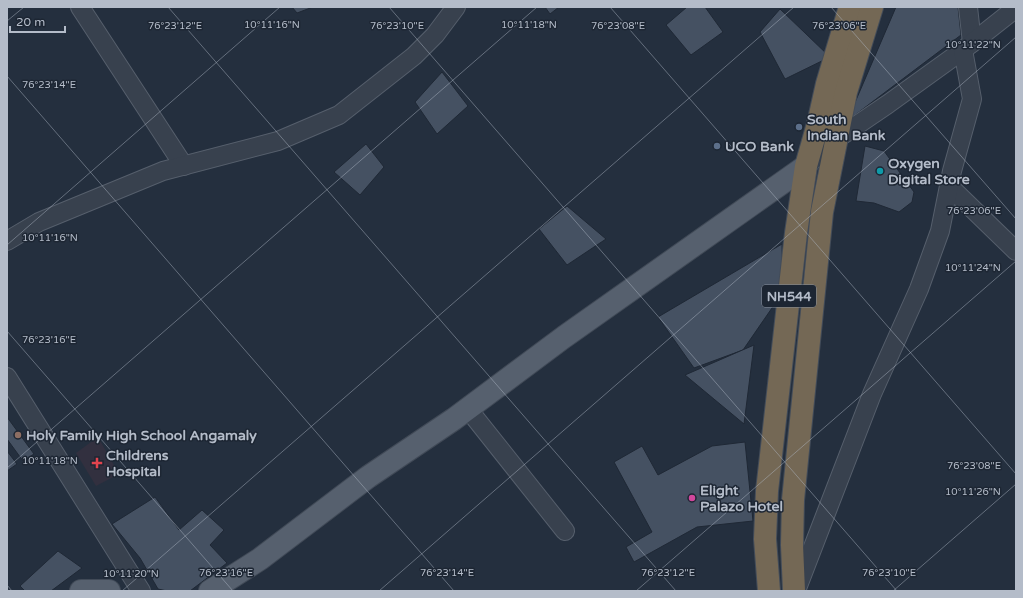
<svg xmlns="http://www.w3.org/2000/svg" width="1023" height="598" viewBox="0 0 1023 598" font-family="'Varela Round',sans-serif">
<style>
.medical{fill:#32303f}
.building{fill:#455162;stroke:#1f2835}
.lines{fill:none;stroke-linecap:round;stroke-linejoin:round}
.minor-casing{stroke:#565f6c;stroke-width:20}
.major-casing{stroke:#414a57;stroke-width:24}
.highway-casing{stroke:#434c59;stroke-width:24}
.minor{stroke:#38414e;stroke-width:18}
.major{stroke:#56606e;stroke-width:22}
.highway{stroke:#746855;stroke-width:22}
.ticks{fill:none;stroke:#b4bcc9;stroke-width:1;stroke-opacity:0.45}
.service-dot{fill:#5c6f8a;stroke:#1d2633;stroke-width:1.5}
.culture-dot{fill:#0f9aa8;stroke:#1d2633;stroke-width:1.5}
.education-dot{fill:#8d6e63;stroke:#1d2633;stroke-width:1.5}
.health-dot{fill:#e0444e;stroke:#1d2633;stroke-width:1.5}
.hotel-dot{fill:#d1479c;stroke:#1d2633;stroke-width:1.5}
.labels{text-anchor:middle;stroke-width:3;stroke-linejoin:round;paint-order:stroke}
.shield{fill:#1d2633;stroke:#878f9c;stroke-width:1}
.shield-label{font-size:13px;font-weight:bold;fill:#b4bcc9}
.poi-label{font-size:14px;font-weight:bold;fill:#b4bcc9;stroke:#1d2633;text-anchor:start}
.ticks-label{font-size:10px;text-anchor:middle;fill:#b4bcc9;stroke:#1d2633;stroke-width:3;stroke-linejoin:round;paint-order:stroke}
</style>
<rect width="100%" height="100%" fill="#242f3e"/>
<polygon class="medical" points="98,437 119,474 96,486 76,453"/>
<g class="building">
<polygon points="292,7 313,7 297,13"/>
<polygon points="545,7 559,7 550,14"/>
<polygon points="687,7 705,7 723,32 691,55 666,25"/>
<polygon points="896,7 958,7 961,35 847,121"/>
<polygon points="780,9 830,57 785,79 760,32"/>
<polygon points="442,72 468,106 437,134 415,102"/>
<polygon points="366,144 384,167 360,195 334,172"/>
<polygon points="865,146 884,151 914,192 912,202 899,212 874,203 856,201"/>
<polygon points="567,206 606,239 567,265 539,229"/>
<polygon points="782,244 783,292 743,350 694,368 658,317"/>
<polygon points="754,345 744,424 685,375"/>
<polygon points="7,417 34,454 23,461 7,439"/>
<polygon points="745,442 753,521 697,527 634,562 626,547 652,532 614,462 642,446 658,475 712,446"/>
<polygon points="7,451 17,464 7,471"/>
<polygon points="155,497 179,530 202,510 224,530 210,545 227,563 190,591 167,591 158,589 140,558 112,524"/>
<polygon points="58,551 82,568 51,591 25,591 20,586"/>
</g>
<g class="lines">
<defs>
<g id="minor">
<polyline points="80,7 184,166"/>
<polyline points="968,7 972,43"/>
<polyline points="806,166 838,138 888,104 963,50 1016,8"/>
<polyline points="949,186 1016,251"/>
<polyline points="7,241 39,222 163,171 278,141 339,115 414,56 435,35 456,7"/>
<polyline points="7,377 141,591"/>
<polyline points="468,409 565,531"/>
<polyline points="796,591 872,394 919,289 940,231 952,171 972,99 963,50"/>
</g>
<g id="major">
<polyline points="81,591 109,591"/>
<polyline points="210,591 260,559 368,477 454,419 564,337 806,166"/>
</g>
<g id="highway">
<polyline points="769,591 765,539 767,491 796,233 806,166 818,124 827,84 850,7"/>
<polyline points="794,591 792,545 793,500 822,212 846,92 872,7"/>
</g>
</defs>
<use href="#minor" class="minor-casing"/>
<use href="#major" class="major-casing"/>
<use href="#highway" class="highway-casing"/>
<use href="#minor" class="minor"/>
<use href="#major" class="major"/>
<use href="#highway" class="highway"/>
</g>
<path class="ticks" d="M168 7 676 591M389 7 897 591M610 7 1016 474M831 7 1016 219M7 21 24 7M7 76 454 591M7 245 280 7M7 331 233 591M7 468 537 7M7 585 12 591M122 591 794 7M379 591 1016 37M636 591 1016 261M893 591 1016 484"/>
<g class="service-dot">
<circle cx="799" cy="127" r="4"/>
<circle cx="717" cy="146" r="4"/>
</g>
<circle class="culture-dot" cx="880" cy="171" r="4"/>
<circle class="education-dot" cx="18" cy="435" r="4"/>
<path class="health-dot" d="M95 457h4v4h4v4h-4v4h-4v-4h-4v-4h4z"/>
<circle class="hotel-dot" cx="692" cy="498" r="4"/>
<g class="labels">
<rect class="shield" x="762" y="285" width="54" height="22" rx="3"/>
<g class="shield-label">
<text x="789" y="301">NH544</text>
</g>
<g class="poi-label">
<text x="807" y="124">South<tspan x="807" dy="16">Indian Bank</tspan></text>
<text x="725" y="151">UCO Bank</text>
<text x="888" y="168">Oxygen<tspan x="888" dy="16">Digital Store</tspan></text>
<text x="26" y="440">Holy Family High School Angamaly</text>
<text x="106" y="460">Childrens<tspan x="106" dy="16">Hospital</tspan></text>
<text x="700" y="495">Elight<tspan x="700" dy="16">Palazo Hotel</tspan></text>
</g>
</g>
<g class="ticks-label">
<text x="272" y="28">10°11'16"N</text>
<text x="529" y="28">10°11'18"N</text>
<text x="175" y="29">76°23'12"E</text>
<text x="397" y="29">76°23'10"E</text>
<text x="618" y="29">76°23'08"E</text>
<text x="839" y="29">76°23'06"E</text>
<text x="973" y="48">10°11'22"N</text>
<text x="49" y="88">76°23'14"E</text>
<text x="974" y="214">76°23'06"E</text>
<text x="50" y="241">10°11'16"N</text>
<text x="973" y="271">10°11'24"N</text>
<text x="49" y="343">76°23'16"E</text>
<text x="50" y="464">10°11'18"N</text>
<text x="974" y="469">76°23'08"E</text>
<text x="973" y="495">10°11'26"N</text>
<text x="226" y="576">76°23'16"E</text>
<text x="447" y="576">76°23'14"E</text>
<text x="668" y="576">76°23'12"E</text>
<text x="889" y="576">76°23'10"E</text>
<text x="131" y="577">10°11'20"N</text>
</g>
<rect width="1023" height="598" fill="none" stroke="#b4bcc9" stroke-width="16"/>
<path d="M10 26v6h55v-6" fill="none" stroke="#b4bcc9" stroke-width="2"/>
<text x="16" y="26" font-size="12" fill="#b4bcc9" stroke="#1d2633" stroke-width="3" paint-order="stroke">20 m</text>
</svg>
